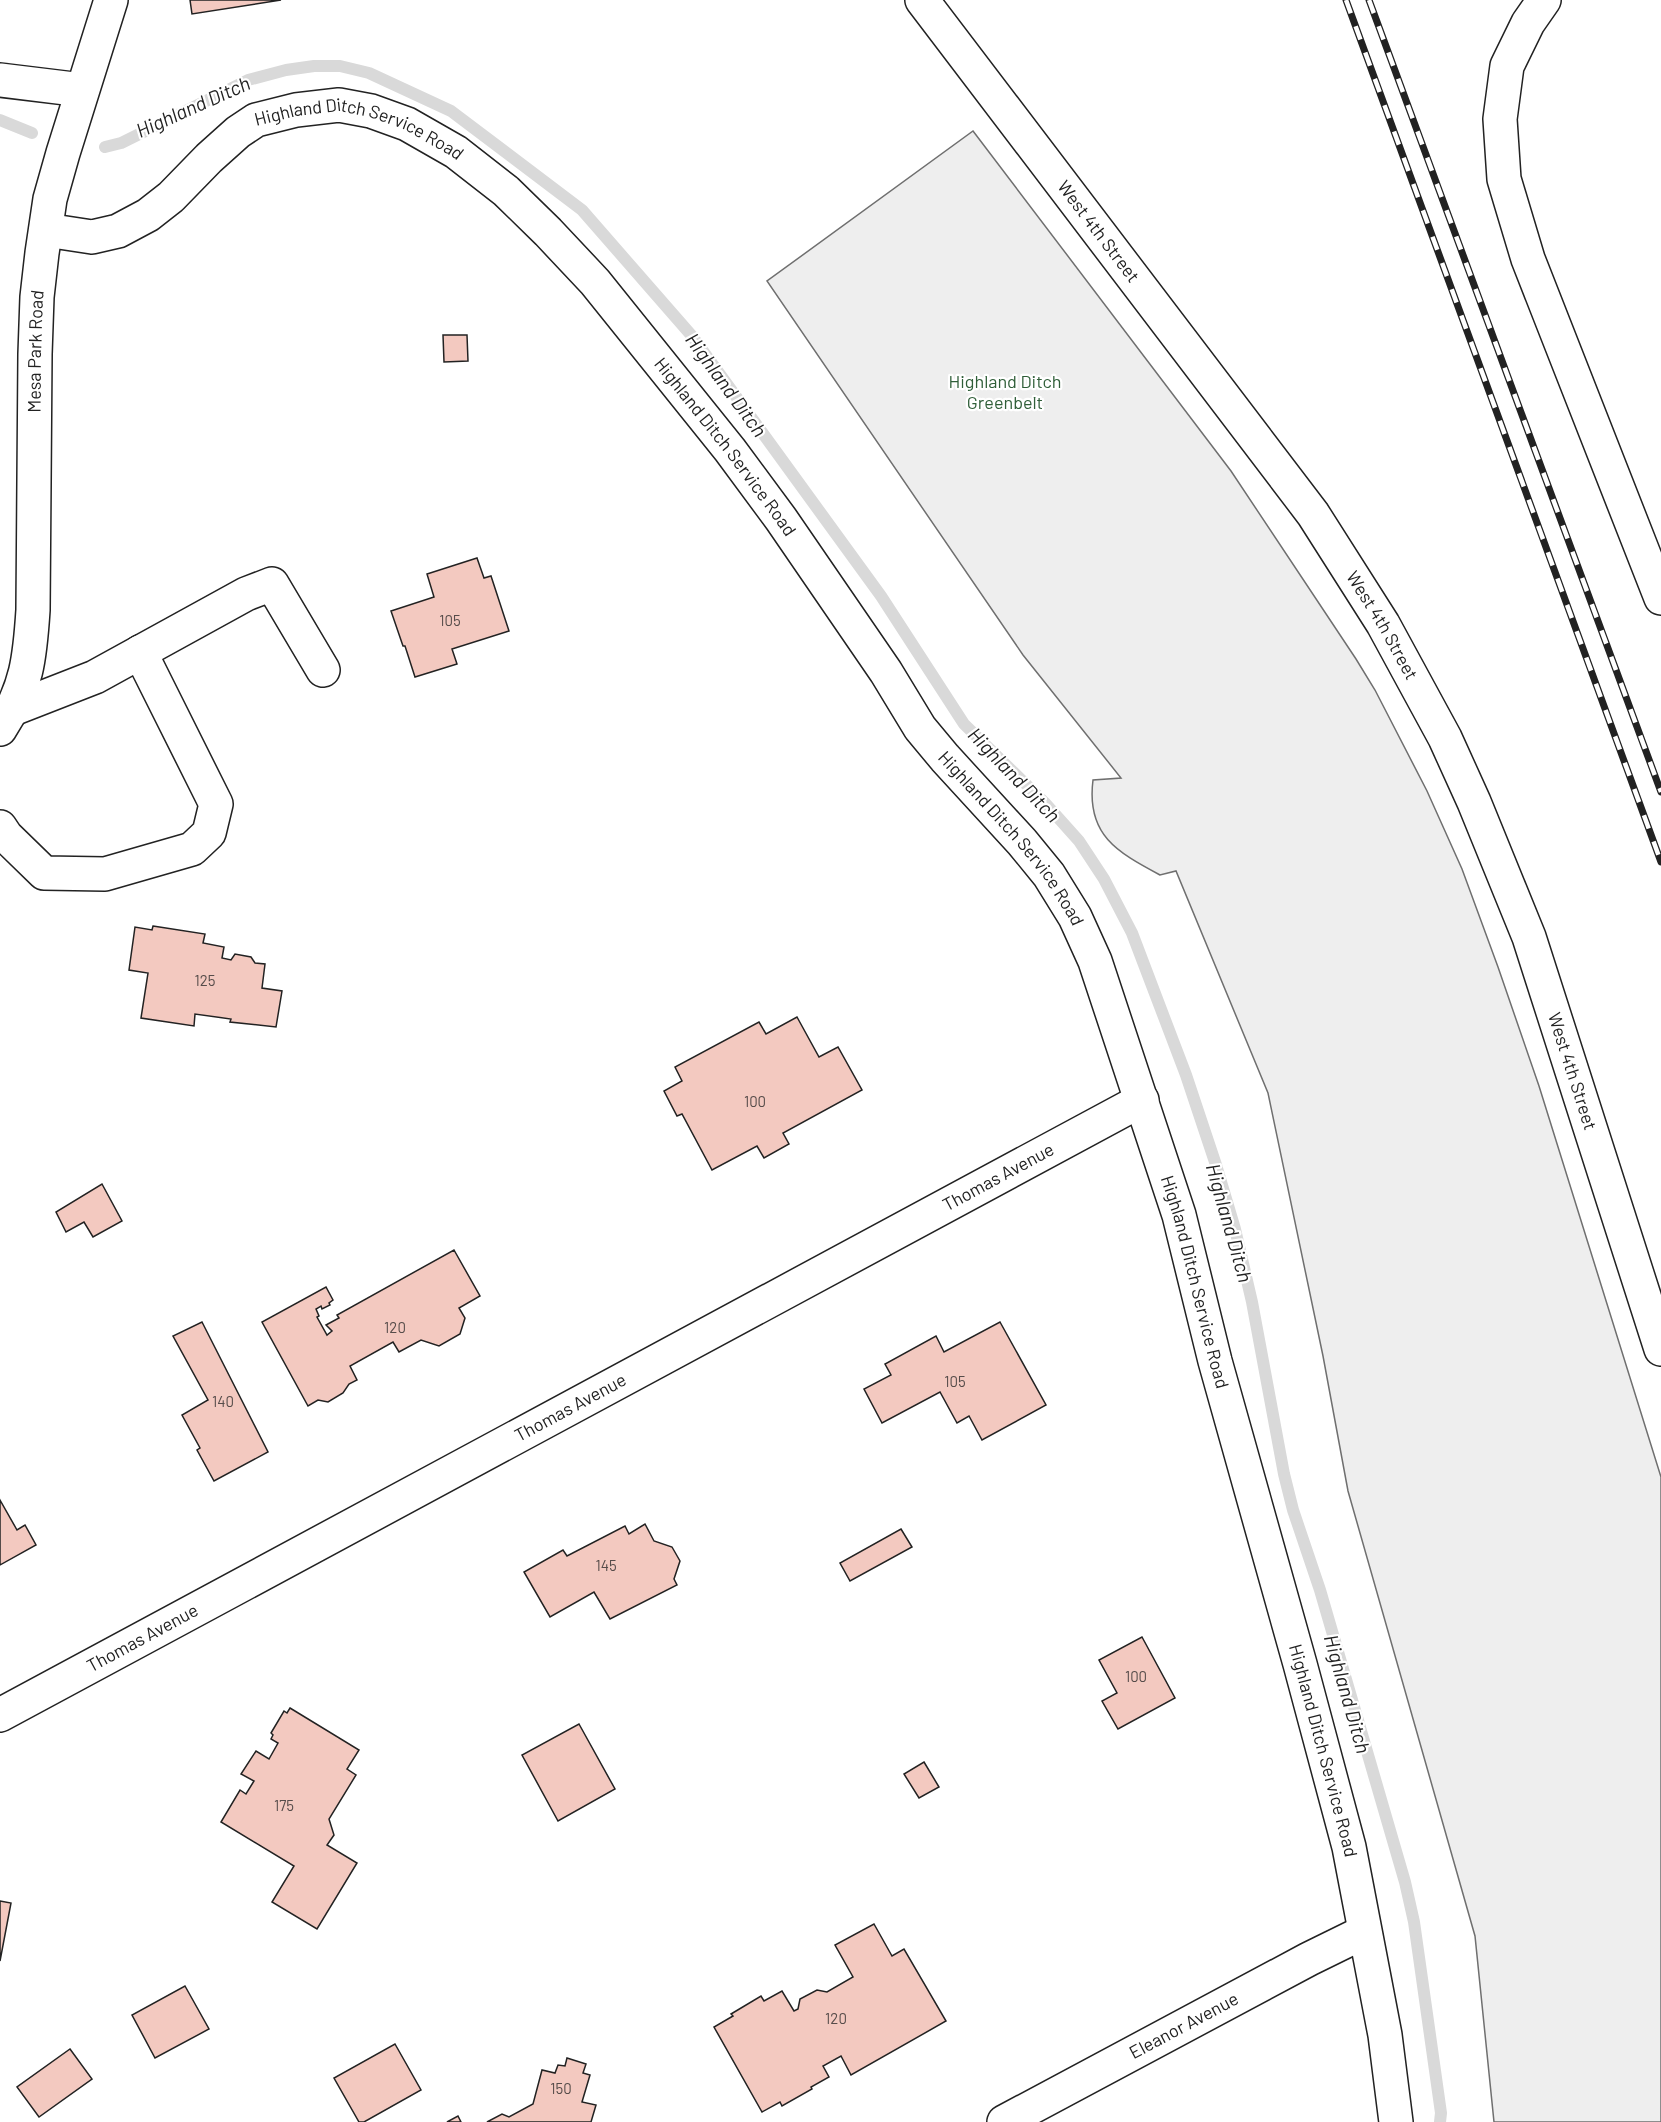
<svg xmlns="http://www.w3.org/2000/svg" width="1661" height="2122" viewBox="0 0 1661 2122" font-family="Barlow,sans-serif">
<style>
.green{fill:#eee;stroke:#6f6f6f;stroke-width:1.5}
.lines{fill:none;stroke-linecap:round;stroke-linejoin:round}
.stream{stroke:#d9d9d9;stroke-width:12}
.building{fill:#f3c9c0;stroke:#222;stroke-width:1.5}
.minor-casing{stroke:#222;stroke-width:36}
.major-casing{stroke:#222;stroke-width:36}
.minor{stroke:#fff;stroke-width:33}
.major{stroke:#fff;stroke-width:33}
.rail-casing{stroke:#222;stroke-width:7}
.rail{stroke:#fff;stroke-width:4.5;stroke-dasharray:14;stroke-linecap:butt}
.labels{text-anchor:middle;stroke-width:4.5;stroke-linejoin:round;paint-order:stroke}
.number-label{font-size:15px;fill:#564c4a}
.street-label{font-size:18px;fill:#222;stroke:#fff}
.park-label{font-size:18px;fill:#2f5e38;stroke:#fff}
.water-label{font-size:20px;font-style:italic;fill:#222;stroke:#fff}
</style>
<rect width="100%" height="100%" fill="#fff"/>
<path class="green" d="M973 131 1231 471 1356 659 1375 690 1427 791 1462 869 1498 967 1539 1086 1661 1477V2122H1494L1475 1936 1348 1491 1323 1356 1268 1093 1176 871 1160 875C1117 852 1086 835 1093 780L1121 778 1023 655 767 281Z"/>
<g class="lines">
<g class="stream">
<polyline points="0,120 32,133"/>
<polyline points="105,147 121,143 248,80 286,70 314,66 340,66 369,73 451,111 582,210 692,336 881,596 964,724 1045,803 1079,841 1104,879 1132,933 1186,1075 1216,1165 1235,1229 1252,1302 1284,1474 1293,1510 1320,1590 1405,1882 1414,1922 1441,2113 1440,2122"/>
</g>
</g>
<g class="building">
<polygon points="190,0 281,0 192,14"/>
<polygon points="443,335 467,335 468,361 444,362"/>
<polygon points="477,558 484,578 491,576 509,631 452,649 457,664 415,677 405,646 403,646 391,611 434,597 427,574"/>
<polygon points="153,926 205,934 203,943 224,947 222,958 231,960 235,954 251,957 255,963 265,964 262,988 282,991 276,1027 230,1022 231,1019 195,1014 194,1026 141,1018 148,973 129,970 135,927 152,930"/>
<polygon points="797,1017 819,1057 838,1047 862,1090 783,1133 789,1144 764,1158 757,1146 712,1170 682,1114 677,1116 664,1091 682,1081 675,1067 759,1022 766,1034"/>
<polygon points="102,1184 122,1221 93,1237 84,1222 66,1232 56,1212"/>
<polygon points="454,1250 480,1296 459,1308 465,1318 460,1334 439,1346 421,1340 399,1352 393,1342 350,1366 357,1380 349,1384 343,1393 328,1402 318,1400 308,1406 262,1322 326,1287 333,1300 329,1303 330,1305 322,1309 321,1306 316,1309 319,1316 317,1317 327,1335 332,1331 326,1325 339,1318 337,1315"/>
<polygon points="202,1322 268,1452 214,1481 197,1450 200,1448 182,1415 208,1400 173,1336"/>
<polygon points="1000,1322 1046,1405 982,1440 969,1416 957,1423 940,1392 882,1423 864,1389 891,1375 885,1364 936,1336 944,1352"/>
<polygon points="0,1500 17,1530 25,1525 36,1545 0,1565"/>
<polygon points="645,1524 654,1541 672,1547 680,1561 674,1579 677,1585 610,1619 594,1592 550,1617 524,1572 563,1550 567,1556 625,1526 629,1534"/>
<polygon points="901,1529 912,1547 850,1581 840,1563"/>
<polygon points="1142,1637 1175,1698 1118,1729 1102,1701 1117,1693 1099,1660"/>
<polygon points="290,1708 359,1750 347,1769 356,1775 329,1819 334,1835 327,1845 357,1863 317,1929 272,1902 294,1866 221,1822 240,1790 246,1794 254,1781 241,1774 256,1751 269,1759 278,1743 271,1739 273,1735 271,1733 284,1711 287,1713"/>
<polygon points="579,1724 615,1789 558,1821 522,1755"/>
<polygon points="924,1762 939,1787 919,1798 904,1774"/>
<polygon points="0,1901 11,1903 0,1961"/>
<polygon points="874,1924 892,1956 904,1949 946,2021 851,2075 841,2056 823,2066 829,2077 811,2087 812,2089 782,2106 780,2102 762,2112 714,2027 733,2016 731,2014 761,1996 764,2001 782,1991 794,2011 798,2009 800,1999 817,1990 827,1992 853,1977 835,1945"/>
<polygon points="185,1986 209,2029 155,2058 132,2015"/>
<polygon points="395,2044 421,2090 364,2122 359,2122 334,2078"/>
<polygon points="70,2049 92,2079 39,2117 17,2087"/>
<polygon points="567,2058 586,2064 583,2073 590,2075 582,2102 596,2105 591,2122 487,2122 502,2114 509,2117 533,2104 542,2070 555,2073 558,2065 565,2066"/>
<polygon points="458,2116 461,2122 447,2122"/>
</g>
<g class="lines">
<defs>
<g id="minor">
<polyline points="1544,0 1528,23 1507,66 1500,119 1504,179 1528,259 1661,598"/>
<polyline points="0,80 82,90"/>
<path id="s1" d="M46 230 92 237 118 231 148 215 171 197 209 158 238 132 256 120 296 110 339 105 371 111 407 124 456 152 506 191 548 232 595 282 730 450 781 519 886 672 920 728 945 758 1022 842 1049 875 1075 917 1095 961 1179 1215 1215 1361 1300 1664 1349 1847 1385 2035 1396 2122"/>
<polyline points="13,709 95,677 246,594 272,584 323,670"/>
<path id="s2" d="M0 729C27 688 30 657 33 610L35 354 37 297 42 253 50 199 63 153 111 0"/>
<polyline points="0,827 6,836 44,873 105,874 192,849 209,833 216,804 140,652"/>
<path id="s3" d="M0 1715 1142 1100"/>
<path id="s4" d="M1004 2122 1309 1959 1364 1932"/>
</g>
<g id="major">
<path id="s5" d="M922 0 1313 514 1383 624 1445 738 1474 802 1529 937 1661 1349"/>
</g>
</defs>
<use href="#minor" class="minor-casing"/>
<use href="#major" class="major-casing"/>
<use href="#minor" class="minor"/>
<use href="#major" class="major"/>
<defs>
<g id="rail">
<polyline points="1346,0 1661,862"/>
<polyline points="1369,0 1661,792"/>
</g>
</defs>
<use href="#rail" class="rail-casing"/>
<use href="#rail" class="rail"/>
</g>
<g class="labels">
<g class="number-label">
<text x="450" y="626">105</text>
<text x="205" y="986">125</text>
<text x="755" y="1107">100</text>
<text x="395" y="1333">120</text>
<text x="955" y="1387">105</text>
<text x="223" y="1407">140</text>
<text x="606" y="1571">145</text>
<text x="1136" y="1682">100</text>
<text x="284" y="1811">175</text>
<text x="836" y="2024">120</text>
<text x="561" y="2094">150</text>
</g>
<g class="street-label">
<text dy="6" stroke="none"><textPath href="#s1" startOffset="360">Highland Ditch Service Road</textPath></text>
<text dy="6" stroke="none"><textPath href="#s5" startOffset="291">West 4th Street</textPath></text>
<text dy="6" stroke="none"><textPath href="#s2" startOffset="384">Mesa Park Road</textPath></text>
<text dy="6" stroke="none"><textPath href="#s1" startOffset="864">Highland Ditch Service Road</textPath></text>
<text dy="6" stroke="none"><textPath href="#s5" startOffset="777">West 4th Street</textPath></text>
<text dy="6" stroke="none"><textPath href="#s1" startOffset="1350">Highland Ditch Service Road</textPath></text>
<text dy="6" stroke="none"><textPath href="#s5" startOffset="1263">West 4th Street</textPath></text>
<text dy="6" stroke="none"><textPath href="#s3" startOffset="1134">Thomas Avenue</textPath></text>
<text dy="6" stroke="none"><textPath href="#s1" startOffset="1836">Highland Ditch Service Road</textPath></text>
<text dy="6" stroke="none"><textPath href="#s3" startOffset="648">Thomas Avenue</textPath></text>
<text dy="6" stroke="none"><textPath href="#s3" startOffset="162">Thomas Avenue</textPath></text>
<text dy="6" stroke="none"><textPath href="#s1" startOffset="2322">Highland Ditch Service Road</textPath></text>
<text dy="6" stroke="none"><textPath href="#s4" startOffset="204">Eleanor Avenue</textPath></text>
</g>
<g class="park-label">
<text x="1005" y="388">Highland Ditch<tspan x="1005" dy="21">Greenbelt</tspan></text>
</g>
<g class="water-label">
<text transform="translate(193 107) rotate(-24)" y="7">Highland Ditch</text>
<text transform="translate(726 385) rotate(54)" y="7">Highland Ditch</text>
<text transform="translate(1014 775) rotate(46)" y="7">Highland Ditch</text>
<text transform="translate(1229 1223) rotate(74)" y="7">Highland Ditch</text>
<text transform="translate(1347 1694) rotate(74)" y="7">Highland Ditch</text>
</g>
</g>
</svg>
